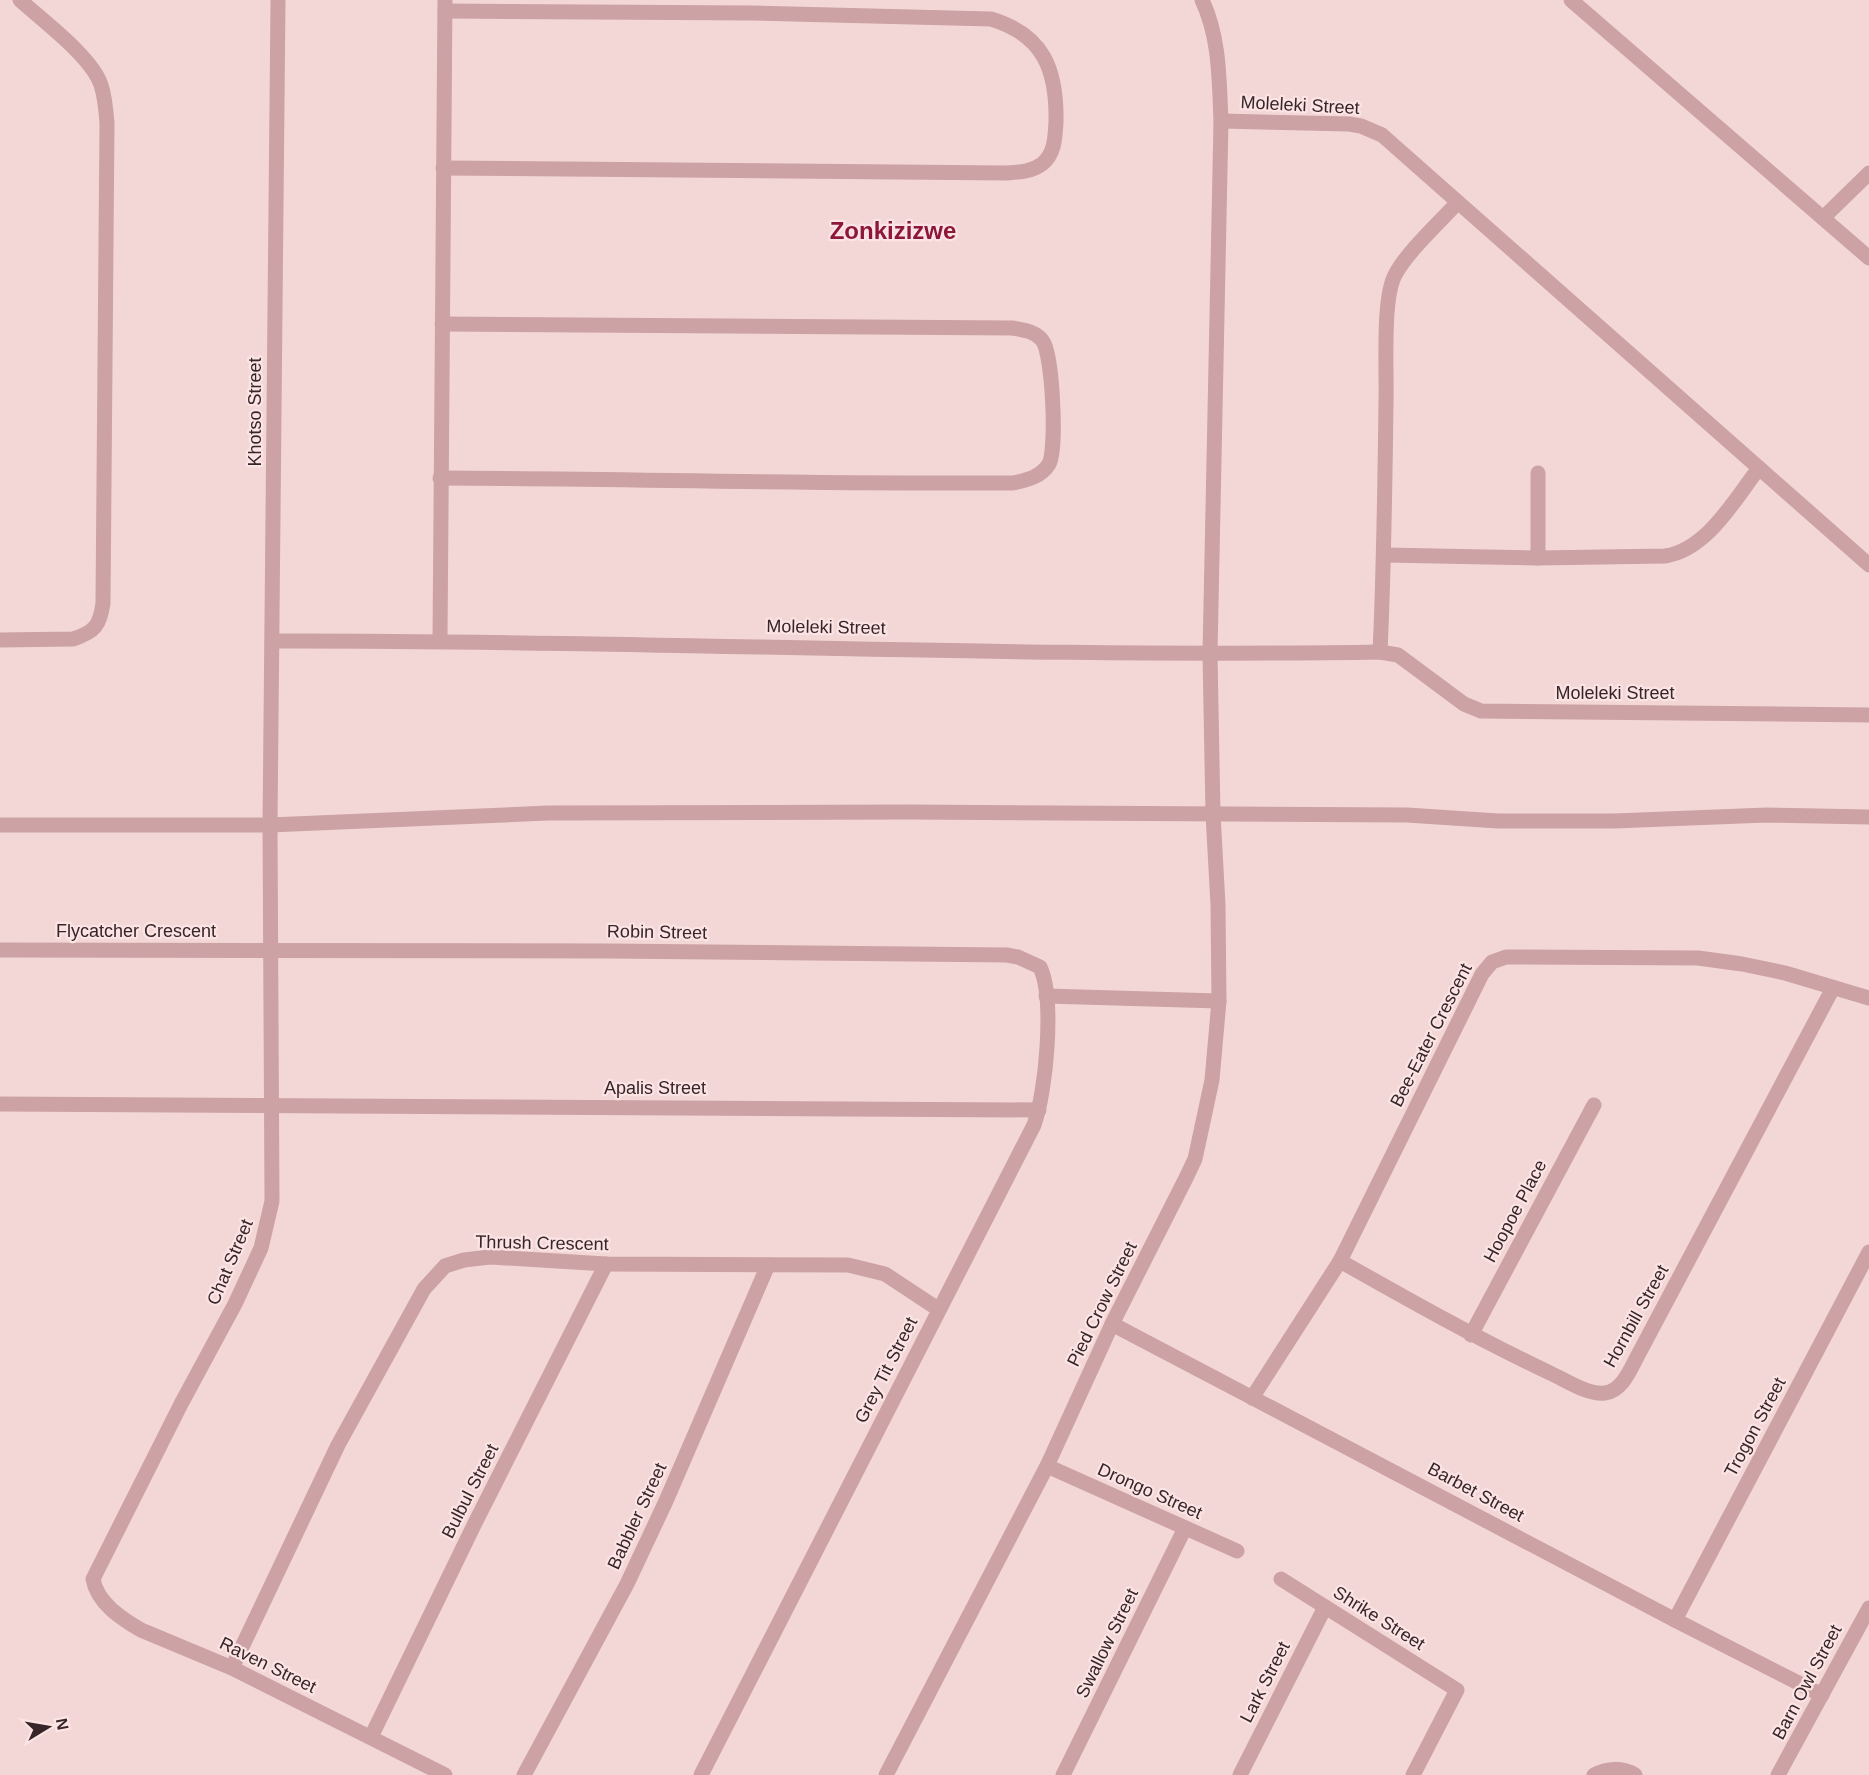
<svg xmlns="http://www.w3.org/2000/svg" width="1869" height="1775" viewBox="0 0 1869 1775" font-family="Arial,sans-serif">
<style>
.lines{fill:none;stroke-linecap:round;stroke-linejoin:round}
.minor{stroke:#cca2a5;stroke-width:15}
.labels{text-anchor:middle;stroke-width:4.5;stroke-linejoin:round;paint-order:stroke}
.street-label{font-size:18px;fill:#362529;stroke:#fbe4e3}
.district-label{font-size:24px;font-weight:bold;fill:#8c1738;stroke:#fbe4e3}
</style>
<rect width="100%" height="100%" fill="#f3d7d7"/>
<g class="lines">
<g class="minor">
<path d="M278 0 270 825 272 1201 261 1248 235 1304 181 1404 93 1579C97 1603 122 1619 141 1630L232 1668 445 1775"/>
<polyline points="1571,0 1869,258"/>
<polyline points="1221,121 1349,124 1361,126 1382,135 1869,565"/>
<path d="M443 168 1006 173C1019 172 1031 172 1042 164 1055 154 1055 137 1056 122 1057 70 1044 35 991 19L752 13 445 11"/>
<polyline points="1823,218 1869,173"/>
<path d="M440 478C631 479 822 484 1013 483 1027 480 1041 477 1049 464 1057 449 1053 353 1042 340 1035 331 1023 330 1012 328L442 324"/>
<path d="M1385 555 1538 558 1665 556C1707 550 1735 499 1759 468"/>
<polyline points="1538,558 1538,473"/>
<path d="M0 640 73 639C95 632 100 625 103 603L107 123C106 110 105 97 101 85 92 57 43 21 20 0"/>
<polyline points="440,640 445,0"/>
<path d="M272 641C641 640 1010 658 1380 652L1398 655 1464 704 1481 711 1869 715"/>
<path d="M1380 652C1384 568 1385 485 1386 402 1387 372 1382 299 1395 275 1406 253 1440 222 1457 203"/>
<polyline points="0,825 270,825 548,813 908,812 1407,815 1498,821 1614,821 1767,815 1869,817"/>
<path d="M0 950 608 951 1007 955 1018 957 1040 967C1055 999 1046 1092 1034 1125L701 1775"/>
<polyline points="1046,996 1219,1001"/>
<polyline points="0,1104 1039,1110"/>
<path d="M1340 1261C1409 1300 1478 1339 1550 1373 1566 1380 1587 1395 1605 1393 1622 1391 1630 1370 1637 1357L1833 988"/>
<polyline points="1112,1324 1675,1620 1822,1695"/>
<polyline points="1471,1335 1594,1105"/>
<polyline points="1252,1398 1340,1261 1482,974 1492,962 1506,957 1698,958 1742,964 1785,973 1869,998"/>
<polyline points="1047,1466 1237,1551"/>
<polyline points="1281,1579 1457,1690 1413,1775"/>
<polyline points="1675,1620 1869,1252"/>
<polyline points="232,1668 338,1445 424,1289 445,1266 464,1260 490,1257 606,1264 848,1265 885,1274 938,1309"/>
<polyline points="371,1737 475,1523 606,1264"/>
<polyline points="524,1775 627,1584 666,1501 768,1265"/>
<path d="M886 1775 1047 1466 1112 1324 1186 1178 1195 1159 1212 1080 1219 1001 1218 905 1213 814 1210 654 1221 121C1219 80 1220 38 1202 0"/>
<polyline points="1063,1775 1185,1528"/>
<polyline points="1240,1775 1325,1607"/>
<path d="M1594 1775C1607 1768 1622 1767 1635 1775"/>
<polyline points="1778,1775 1869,1608"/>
</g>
</g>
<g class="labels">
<g class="street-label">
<text transform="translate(1300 105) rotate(3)" y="6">Moleleki Street</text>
<text transform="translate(255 412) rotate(-90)" y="6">Khotso Street</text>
<text transform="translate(826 627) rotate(1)" y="6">Moleleki Street</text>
<text x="1615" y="699">Moleleki Street</text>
<text x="136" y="937">Flycatcher Crescent</text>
<text transform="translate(657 932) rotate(1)" y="6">Robin Street</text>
<text transform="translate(1431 1035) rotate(-63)" y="6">Bee-Eater Crescent</text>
<text x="655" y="1094">Apalis Street</text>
<text transform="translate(1515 1211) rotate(-62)" y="6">Hoopoe Place</text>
<text transform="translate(542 1243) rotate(1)" y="6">Thrush Crescent</text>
<text transform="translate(230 1262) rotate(-67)" y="6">Chat Street</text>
<text transform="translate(1102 1304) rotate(-64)" y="6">Pied Crow Street</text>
<text transform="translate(1636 1316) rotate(-61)" y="6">Hornbill Street</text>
<text transform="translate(886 1370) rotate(-63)" y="6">Grey Tit Street</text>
<text transform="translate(1755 1427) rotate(-62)" y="6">Trogon Street</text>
<text transform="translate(470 1491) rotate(-63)" y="6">Bulbul Street</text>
<text transform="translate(1150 1491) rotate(24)" y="6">Drongo Street</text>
<text transform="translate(1476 1492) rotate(28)" y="6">Barbet Street</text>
<text transform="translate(637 1516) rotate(-65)" y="6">Babbler Street</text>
<text transform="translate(1379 1618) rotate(32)" y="6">Shrike Street</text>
<text transform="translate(1107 1643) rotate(-64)" y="6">Swallow Street</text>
<text transform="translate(268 1665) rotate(26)" y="6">Raven Street</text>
<text transform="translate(1265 1682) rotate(-63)" y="6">Lark Street</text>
<text transform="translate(1807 1682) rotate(-62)" y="6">Barn Owl Street</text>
</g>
<g class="district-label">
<text x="893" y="239">Zonkizizwe</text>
</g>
</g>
<g transform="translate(48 1727) rotate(79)" stroke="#fbe4e3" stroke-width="4.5" paint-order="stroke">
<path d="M0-4.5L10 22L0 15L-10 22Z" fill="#362529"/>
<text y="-9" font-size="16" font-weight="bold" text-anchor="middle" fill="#362529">N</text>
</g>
</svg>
